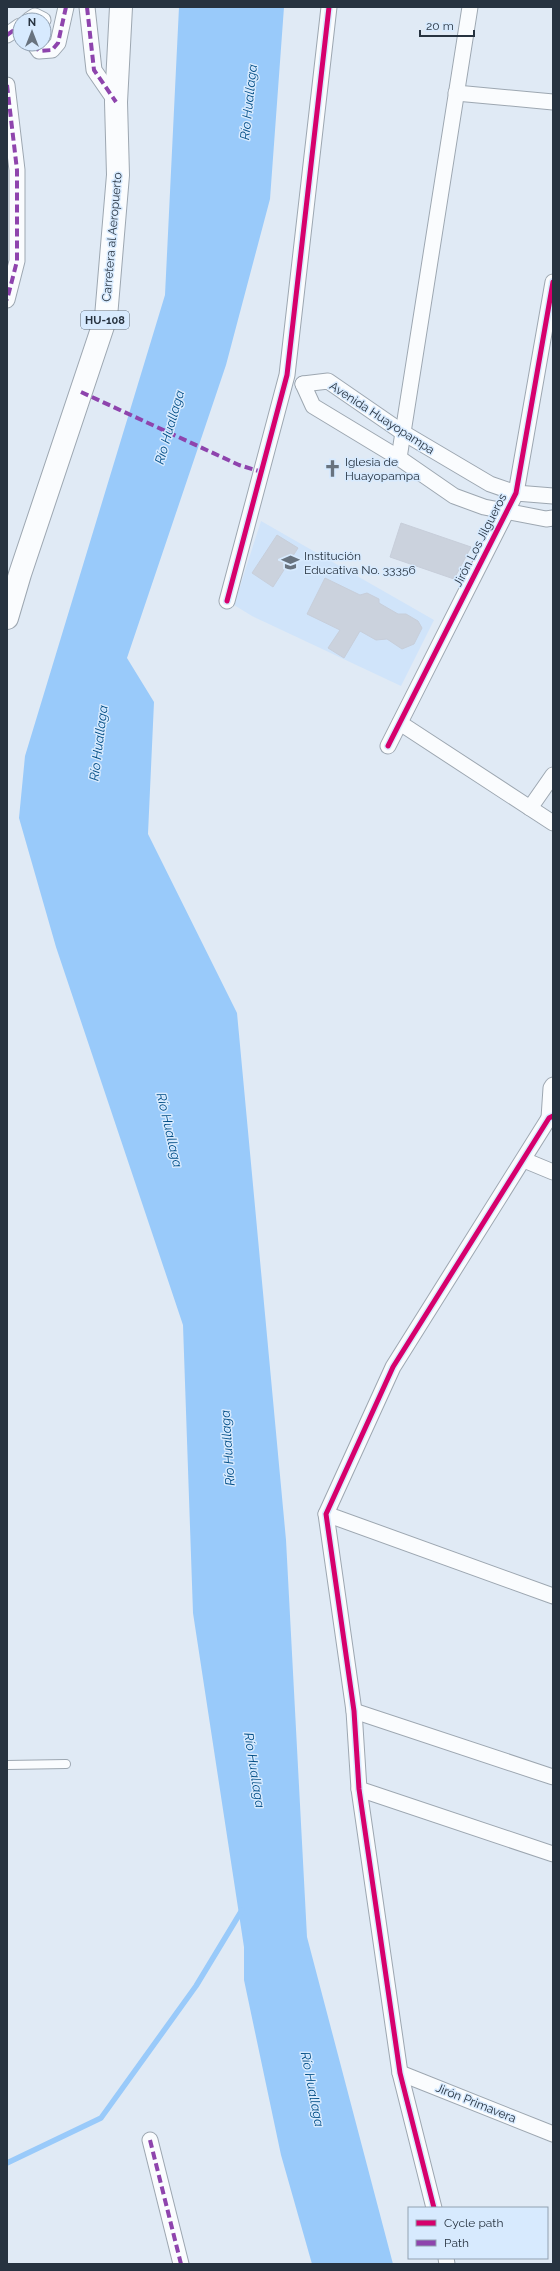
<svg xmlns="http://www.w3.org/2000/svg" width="560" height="2271" viewBox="0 0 560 2271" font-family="Raleway,sans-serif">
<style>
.built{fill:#d0e4fa}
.water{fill:#99cafa}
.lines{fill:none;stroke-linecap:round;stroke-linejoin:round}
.stream{stroke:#99cafa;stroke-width:5.5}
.building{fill:#cbd2dd;stroke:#c7ceda}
.service-casing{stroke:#9da7b1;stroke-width:10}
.minor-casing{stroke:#9da7b1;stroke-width:17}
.primary-casing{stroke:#9da7b1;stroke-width:24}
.service{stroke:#fafcfe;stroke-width:8}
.minor{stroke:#fafcfe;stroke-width:15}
.primary{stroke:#fafcfe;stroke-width:22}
.quiet{stroke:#8e44ad;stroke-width:4;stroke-dasharray:8 4;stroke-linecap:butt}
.cycleway-casing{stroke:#d7eafe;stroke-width:8}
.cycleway{stroke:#d6006c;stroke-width:5}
.labels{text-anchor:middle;stroke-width:3;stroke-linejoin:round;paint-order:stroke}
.shield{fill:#d7eafe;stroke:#5c6a79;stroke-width:1}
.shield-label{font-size:11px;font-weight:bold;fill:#273340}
.street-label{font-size:12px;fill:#273340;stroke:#d7eafe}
.poi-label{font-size:12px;fill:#273340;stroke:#d7eafe;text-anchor:start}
.water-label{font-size:13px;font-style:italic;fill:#004d86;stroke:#d7eafe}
</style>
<rect width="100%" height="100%" fill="#e0eaf5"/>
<polygon class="built" points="261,521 434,620 401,686 252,616 234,605"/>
<polygon class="water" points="179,7 284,7 270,199 226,365 127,658 154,702 148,834 237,1013 286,1540 307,1937 393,2264 312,2264 281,2155 244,1980 244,1947 193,1613 183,1325 56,947 19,818 25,756 165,295"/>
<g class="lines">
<polyline class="stream" points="7,2163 101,2118 196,1986 242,1910"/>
</g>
<g class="building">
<polygon points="401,523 471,547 454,579 390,557"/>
<polygon points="277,535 298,548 273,587 252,573"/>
<polygon points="325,578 360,595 367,593 379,599 379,603 398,614 406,614 418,621 422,628 414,644 402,649 387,639 376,640 360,631 344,658 328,648 340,630 307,614"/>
</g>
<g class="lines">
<defs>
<polyline id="service" points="7,1765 66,1764"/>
<g id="minor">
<polyline points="87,7 94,70 116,102"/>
<polyline points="29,20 35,16 43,20"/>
<polyline points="7,35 20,26"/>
<polyline points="34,44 39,51 52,50 58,43 66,7"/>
<polyline points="7,85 17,170 17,261 7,300"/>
<polyline points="456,93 553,102"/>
<polyline points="303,384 313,406 399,458 454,496 484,507 546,519 553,518"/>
<polyline points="303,384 328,381 402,432 490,484 516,493 553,496"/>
<polyline points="399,458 470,7"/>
<polyline points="227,601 287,375 329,7"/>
<polyline points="400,723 530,808"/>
<polyline points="388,746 516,493 553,282"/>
<polyline points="553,775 530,808 553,823"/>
<polyline points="549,1118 551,1088 553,1085"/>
<polyline points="524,1160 553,1172"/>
<polyline points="326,1514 553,1596"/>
<polyline points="354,1711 553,1777"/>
<polyline points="359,1789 553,1854"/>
<polyline points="400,2073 553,2134"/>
<polyline points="150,2140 181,2264"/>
<polyline points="434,2208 400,2073 359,1789 354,1711 326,1514 393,1367 549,1118 553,1116"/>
<polyline points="446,2258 447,2264"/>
</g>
<polyline id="primary" points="7,618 20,574 106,317 118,175 116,102 121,7"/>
</defs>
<use href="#service" class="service-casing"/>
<use href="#minor" class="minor-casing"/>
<use href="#primary" class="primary-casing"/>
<use href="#service" class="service"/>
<use href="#minor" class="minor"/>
<use href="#primary" class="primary"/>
<g class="quiet">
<polyline points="87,7 94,70 116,102"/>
<polyline points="29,20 35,16 43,20"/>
<polyline points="7,35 20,26"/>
<polyline points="34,44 39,51 52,50 58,43 66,7"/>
<polyline points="7,85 17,170 17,261 7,300"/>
<polyline points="81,392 239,465 262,472"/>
<polyline points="150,2140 181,2264"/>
</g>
<defs>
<g id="cycleway">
<polyline points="227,601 287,375 329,7"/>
<polyline points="388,746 516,493 553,282"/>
<polyline points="434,2208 400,2073 359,1789 354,1711 326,1514 393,1367 549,1118 553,1116"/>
</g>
</defs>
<use href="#cycleway" class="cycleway-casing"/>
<use href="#cycleway" class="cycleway"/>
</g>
<defs>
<symbol id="church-bare" viewBox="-9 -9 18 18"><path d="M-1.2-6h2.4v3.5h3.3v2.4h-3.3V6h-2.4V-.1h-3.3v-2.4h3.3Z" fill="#68737f" stroke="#d7eafe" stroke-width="2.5" paint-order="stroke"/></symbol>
<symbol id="school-bare" viewBox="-9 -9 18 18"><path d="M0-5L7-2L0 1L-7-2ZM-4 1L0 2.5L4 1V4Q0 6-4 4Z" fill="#68737f" stroke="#d7eafe" stroke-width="2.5" paint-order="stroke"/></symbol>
</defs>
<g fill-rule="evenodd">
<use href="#church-bare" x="320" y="456" width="25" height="25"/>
<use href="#school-bare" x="278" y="550" width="25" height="25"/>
</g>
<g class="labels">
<rect class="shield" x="81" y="311" width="48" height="18" rx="3"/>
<g class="shield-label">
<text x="105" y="324">HU-108</text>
</g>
<g class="street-label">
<text transform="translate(112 237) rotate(-85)" y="4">Carretera al Aeropuerto</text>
<text transform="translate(382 418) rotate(33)" y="4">Avenida Huayopampa</text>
<text transform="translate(480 540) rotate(-63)" y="4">Jirón Los Jilgueros</text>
<text transform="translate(476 2103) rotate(22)" y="4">Jirón Primavera</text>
</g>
<g class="poi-label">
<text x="345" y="466">Iglesia de<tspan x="345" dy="14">Huayopampa</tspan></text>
<text x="304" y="560">Institución<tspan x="304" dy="14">Educativa No. 33356</tspan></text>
</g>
<g class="water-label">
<text transform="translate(248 102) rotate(-84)" y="5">Río Huallaga</text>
<text transform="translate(169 427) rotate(-74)" y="5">Río Huallaga</text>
<text transform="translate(98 743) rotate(-83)" y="5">Río Huallaga</text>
<text transform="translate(170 1130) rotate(77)" y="5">Río Huallaga</text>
<text transform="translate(227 1448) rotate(-94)" y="5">Río Huallaga</text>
<text transform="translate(255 1770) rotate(81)" y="5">Río Huallaga</text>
<text transform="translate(313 2089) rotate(79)" y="5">Río Huallaga</text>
</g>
</g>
<rect width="560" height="2271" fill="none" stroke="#273340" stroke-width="16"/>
<rect x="408" y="2207" width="140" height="52" fill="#d7eafe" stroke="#91a1b2"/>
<rect x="416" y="2220" width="20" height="6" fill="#d6006c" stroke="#91a1b2"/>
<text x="444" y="2227" font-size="12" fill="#273340">Cycle path</text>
<rect x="416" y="2240" width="20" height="6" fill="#8e44ad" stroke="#91a1b2"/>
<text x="444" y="2247" font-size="12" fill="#273340">Path</text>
<g transform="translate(32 32)"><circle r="19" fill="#d7eafe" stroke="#91a1b2"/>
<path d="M0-3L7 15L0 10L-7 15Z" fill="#68737f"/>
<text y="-6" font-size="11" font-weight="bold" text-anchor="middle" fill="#273340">N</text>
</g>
<path d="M420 30v6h54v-6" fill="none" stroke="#273340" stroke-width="2"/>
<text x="426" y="30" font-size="12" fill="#273340" stroke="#d7eafe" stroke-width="3" paint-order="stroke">20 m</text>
</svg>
